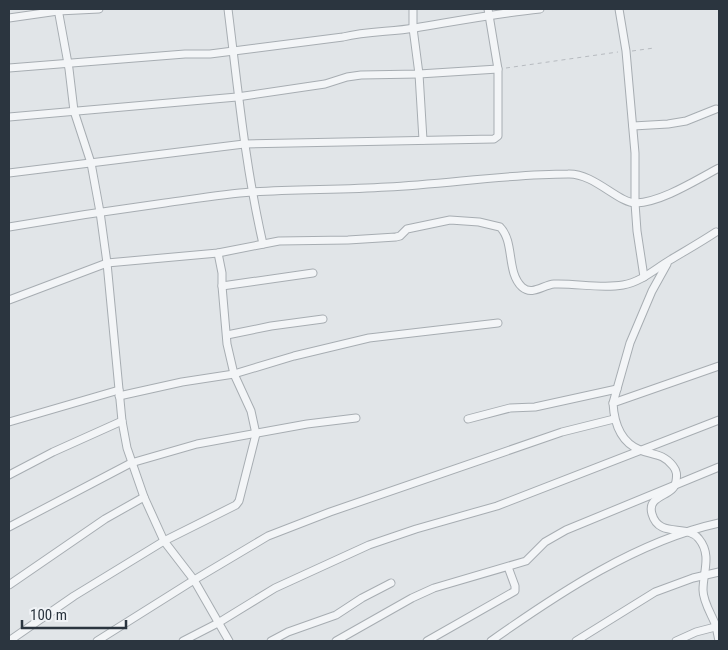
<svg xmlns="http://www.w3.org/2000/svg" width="728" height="650" viewBox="0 0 728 650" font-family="'Roboto Condensed',sans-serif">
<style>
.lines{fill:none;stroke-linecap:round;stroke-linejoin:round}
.street-casing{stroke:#a7adb2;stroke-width:9}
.path{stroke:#b7bbc0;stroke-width:1;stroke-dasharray:4 4;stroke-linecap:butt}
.street{stroke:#f3f5f7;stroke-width:7}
</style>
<rect width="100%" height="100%" fill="#e1e5e8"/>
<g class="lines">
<defs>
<g id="street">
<polyline points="58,9 69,69 74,111 91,163 100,212 107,263 122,421 127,448 144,497 164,541 194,580 229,641"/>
<path d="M228 9C238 89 245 165 263 244"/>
<polyline points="413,9 413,28 419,74 423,140"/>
<polyline points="619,9 626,51 635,153 635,203 637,231 644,277"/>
<polyline points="9,18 58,11 99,9"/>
<path d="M9 68 185 54H210L343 37C367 31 391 32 415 28 457 21 498 13 540 9"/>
<polyline points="9,117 237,97 325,84 347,77 361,75 419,74 498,69"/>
<polyline points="633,126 668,124 686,121 716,109"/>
<polyline points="9,173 244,144 494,139 498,136 498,69 488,9"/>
<path d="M9 227C61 218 113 210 165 203 194 199 223 194 252 192 297 189 342 190 387 187 447 184 508 174 568 174 594 173 618 203 636 203 662 202 696 180 719 168"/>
<polyline points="222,286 313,273"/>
<path d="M9 300 107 263 218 253 279 241 348 240 396 237 400 236 407 229 450 220 479 222 500 227C515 242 506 272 522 287 532 296 543 285 554 284 577 283 600 289 623 285 641 282 655 269 670 260 685 251 701 242 716 232"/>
<polyline points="227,335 271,326 323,319"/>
<polyline points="119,396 182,382 234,374 294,356 369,338 498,323"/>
<polyline points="613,403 630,343 652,291 667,264"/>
<polyline points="468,419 510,408 535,407 617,389"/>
<polyline points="9,422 119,390"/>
<polyline points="9,475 53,452 122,421"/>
<polyline points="9,527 131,463 197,444 307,424 356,418"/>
<polyline points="9,585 105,519 144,497"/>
<polyline points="9,641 74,596 164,541 236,505 239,501 256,434 251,411 234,374 227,344 222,286 222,273 218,253"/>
<polyline points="97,641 194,580 268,536 330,512 562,432 614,419"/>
<polyline points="183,641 218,623 275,588 369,545 416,529 497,506 719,420"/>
<polyline points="271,641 288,632 336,615 362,598 391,583"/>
<polyline points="336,641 412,598 434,588 526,561 545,542 566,530 719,467"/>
<polyline points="427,641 515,591 515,586 508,567"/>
<path d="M491 641C559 593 637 541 719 523"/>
<polyline points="576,641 655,592 693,578 719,572"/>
<polyline points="676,641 696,632 719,626"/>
<path d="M719 641C718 636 717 631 716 626 712 615 703 602 703 590 703 572 712 555 699 539 687 523 659 539 652 514 646 494 675 497 676 481 677 475 677 471 673 466 663 453 652 455 640 450 620 442 614 421 613 403L719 366"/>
</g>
</defs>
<use href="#street" class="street-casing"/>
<g class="path">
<polyline points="632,51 654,48"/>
<polyline points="506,68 618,52"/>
</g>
<use href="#street" class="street"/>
</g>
<rect width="728" height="650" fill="none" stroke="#2b353f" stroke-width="20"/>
<path d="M22 620v8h104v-8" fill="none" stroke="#2b353f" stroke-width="2.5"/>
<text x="30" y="620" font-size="15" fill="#2b353f" stroke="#f0f3f6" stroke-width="4" paint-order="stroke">100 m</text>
</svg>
